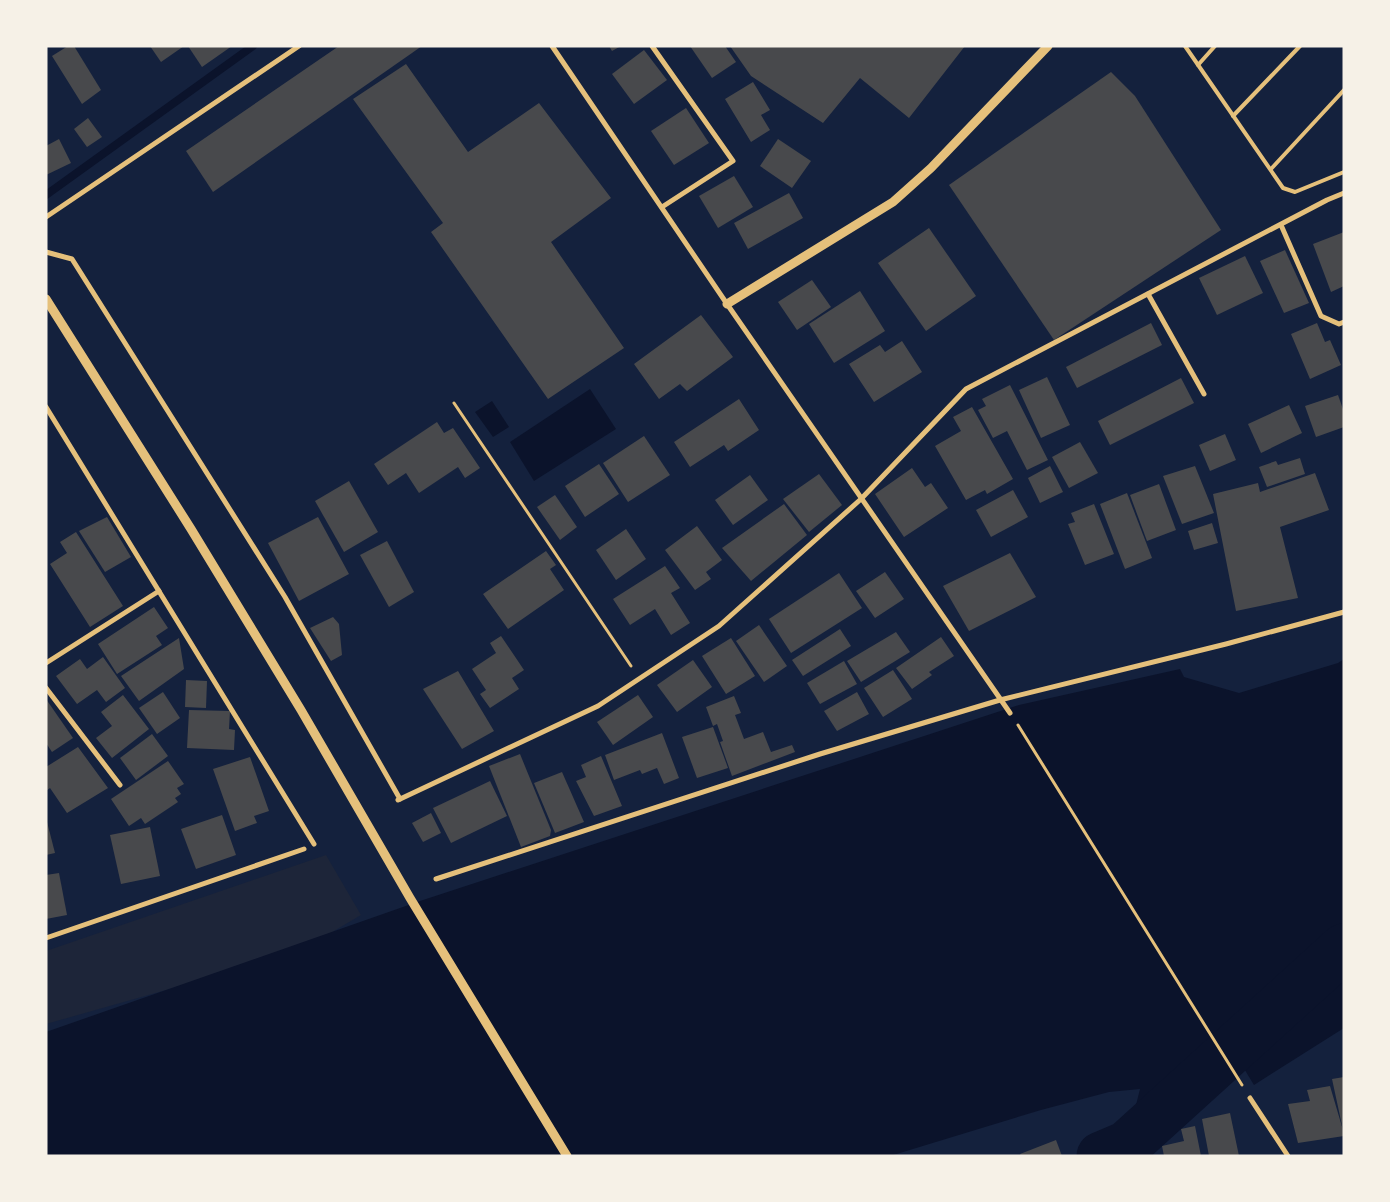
<svg xmlns="http://www.w3.org/2000/svg" width="1390" height="1202" viewBox="0 0 1390 1202" font-family="'DM Sans',sans-serif">
<style>
.green{fill:#1d2539}
.water{fill:#0b132b}
.lines{fill:none;stroke-linecap:round;stroke-linejoin:round}
.stream{stroke:#0b132b;stroke-width:8}
.river{stroke:#0b132b;stroke-width:49}
.building{fill:#48494c}
.path{stroke:#e5c07b;stroke-width:3}
.service{stroke:#e5c07b;stroke-width:4}
.minor{stroke:#e5c07b;stroke-width:5}
.tertiary{stroke:#e5c07b;stroke-width:9}
</style>
<rect width="100%" height="100%" fill="#14213d"/>
<polygon class="green" points="326,855 361,915 317,941 251,966 46,1024 46,951"/>
<g class="water">
<polygon points="590,389 616,429 534,481 510,442"/>
<polygon points="492,401 509,427 493,437 475,412"/>
<polygon points="1344,659 1344,1028 1254,1085 1232,1049 1130,1129 1140,1089 1109,1092 1041,1110 890,1156 46,1156 46,1032 420,901 1019,705 1180,669 1184,677 1239,693 1338,663"/>
</g>
<g class="lines">
<polyline class="stream" points="46,195 253,46"/>
<polyline class="river" points="1101,1156 1127,1145 1344,948"/>
</g>
<g class="building">
<polygon points="68,46 74,46 101,90 82,104 52,56"/>
<polygon points="150,46 184,46 161,62"/>
<polygon points="188,46 232,46 202,67"/>
<polygon points="339,46 422,46 213,192 186,151"/>
<polygon points="609,46 621,46 612,51"/>
<polygon points="690,46 725,46 736,62 712,78"/>
<polygon points="730,46 965,46 909,118 860,78 823,123 751,76"/>
<polygon points="644,50 667,80 634,104 612,74"/>
<polygon points="406,64 468,152 539,103 611,198 551,242 624,348 548,399 431,232 443,223 353,99"/>
<polygon points="1111,72 1135,96 1221,230 1054,340 949,185"/>
<polygon points="753,82 770,110 761,115 770,130 751,142 725,99"/>
<polygon points="686,108 709,143 674,165 651,131"/>
<polygon points="88,118 102,137 87,147 74,129"/>
<polygon points="59,139 71,163 46,175 46,146"/>
<polygon points="778,139 811,161 792,188 760,166"/>
<polygon points="734,176 753,207 718,228 699,196"/>
<polygon points="789,193 803,218 748,249 734,223"/>
<polygon points="929,228 976,296 926,331 878,263"/>
<polygon points="1344,232 1344,286 1331,292 1313,244"/>
<polygon points="1285,250 1309,303 1284,313 1260,261"/>
<polygon points="1245,256 1263,293 1217,315 1199,278"/>
<polygon points="812,280 831,307 797,330 778,302"/>
<polygon points="860,291 885,331 834,363 809,324"/>
<polygon points="701,315 733,357 687,391 680,384 659,399 634,364"/>
<polygon points="1151,323 1162,345 1077,388 1066,367"/>
<polygon points="1317,323 1325,342 1330,340 1341,365 1310,379 1291,334"/>
<polygon points="902,341 922,372 874,402 849,364 880,345 885,352"/>
<polygon points="1047,377 1070,425 1041,438 1019,390"/>
<polygon points="1181,378 1194,403 1110,445 1098,421"/>
<polygon points="1010,385 1048,460 1027,470 1007,431 993,438 978,410 986,406 982,399"/>
<polygon points="1338,395 1344,412 1344,427 1316,437 1305,406"/>
<polygon points="739,399 759,430 728,451 724,445 690,467 674,442"/>
<polygon points="1289,405 1302,433 1261,453 1248,424"/>
<polygon points="972,407 1013,479 987,494 985,490 966,500 935,446 961,431 953,417"/>
<polygon points="437,422 444,433 453,428 480,468 465,478 458,467 419,493 406,473 388,485 374,464"/>
<polygon points="1225,434 1236,460 1210,471 1199,445"/>
<polygon points="644,436 670,475 628,502 603,463"/>
<polygon points="1080,442 1098,473 1069,488 1052,457"/>
<polygon points="1300,458 1305,474 1267,487 1259,467 1276,461 1278,465"/>
<polygon points="599,464 619,494 585,517 565,486"/>
<polygon points="1050,466 1063,492 1040,503 1028,478"/>
<polygon points="1195,466 1214,513 1182,524 1163,476"/>
<polygon points="912,468 925,487 931,483 948,508 904,537 875,494"/>
<polygon points="1315,473 1329,510 1280,527 1298,598 1236,611 1213,494 1258,483 1260,492"/>
<polygon points="819,474 842,505 809,532 783,499"/>
<polygon points="750,475 768,500 733,525 715,500"/>
<polygon points="349,481 378,532 344,552 315,501"/>
<polygon points="1159,484 1176,530 1147,541 1130,495"/>
<polygon points="1013,490 1028,517 991,537 976,510"/>
<polygon points="1127,493 1152,558 1125,569 1100,504"/>
<polygon points="555,495 577,527 560,540 537,507"/>
<polygon points="784,504 807,535 751,581 722,548"/>
<polygon points="1094,504 1114,554 1085,565 1068,524 1075,522 1071,513"/>
<polygon points="107,517 131,557 105,572 79,531"/>
<polygon points="318,517 349,574 299,601 268,543"/>
<polygon points="1212,523 1218,543 1194,550 1188,531"/>
<polygon points="697,526 722,560 706,572 711,579 695,590 665,550"/>
<polygon points="626,529 646,559 616,580 596,550"/>
<polygon points="76,532 123,606 90,627 50,564 67,553 60,542"/>
<polygon points="387,541 414,592 389,607 360,555"/>
<polygon points="546,551 556,565 550,569 564,590 508,629 483,594"/>
<polygon points="1010,553 1036,597 969,631 943,586"/>
<polygon points="665,566 680,588 671,593 690,623 671,635 655,609 630,625 613,599"/>
<polygon points="885,572 904,599 875,618 856,591"/>
<polygon points="839,573 862,608 791,653 769,619"/>
<polygon points="154,607 168,628 156,636 162,645 117,674 98,644"/>
<polygon points="333,617 339,624 342,655 331,661 310,628"/>
<polygon points="759,625 787,666 764,682 736,641"/>
<polygon points="840,629 851,646 803,676 792,660"/>
<polygon points="896,632 910,652 861,682 847,661"/>
<polygon points="501,636 524,670 512,678 519,689 490,708 480,694 486,690 472,669 496,653 490,643"/>
<polygon points="941,637 954,656 929,672 932,675 912,689 896,668"/>
<polygon points="179,638 184,669 139,701 121,676"/>
<polygon points="731,638 755,676 726,694 702,656"/>
<polygon points="103,657 125,688 106,702 97,690 77,704 56,676 80,659 87,669"/>
<polygon points="693,660 712,687 677,712 657,685"/>
<polygon points="844,661 857,684 820,704 807,683"/>
<polygon points="893,670 912,699 883,717 864,688"/>
<polygon points="458,671 494,731 462,749 423,689"/>
<polygon points="186,680 207,681 206,708 185,707"/>
<polygon points="163,692 180,718 157,734 139,708"/>
<polygon points="857,692 869,714 837,731 824,711"/>
<polygon points="123,695 149,729 112,758 96,738 112,726 101,712"/>
<polygon points="638,695 653,717 613,745 597,722"/>
<polygon points="734,696 741,713 735,715 744,739 763,732 771,752 792,745 795,752 732,776 720,742 723,741 717,724 713,726 706,707"/>
<polygon points="46,699 73,738 52,752 46,743"/>
<polygon points="189,710 230,711 229,729 235,730 234,750 187,748"/>
<polygon points="713,727 728,768 697,778 682,737"/>
<polygon points="662,733 679,778 664,784 657,768 642,774 640,770 614,780 605,755"/>
<polygon points="152,734 168,756 136,780 120,758"/>
<polygon points="78,747 108,788 67,813 50,788 46,791 46,767"/>
<polygon points="520,754 551,830 550,836 521,847 489,766"/>
<polygon points="601,756 622,806 594,816 576,781 586,777 581,765"/>
<polygon points="250,757 269,811 254,816 257,823 235,831 213,769"/>
<polygon points="168,761 184,784 177,788 181,794 175,798 178,802 145,824 141,818 129,826 111,799"/>
<polygon points="562,772 584,822 555,833 534,783"/>
<polygon points="490,781 507,816 451,843 433,808"/>
<polygon points="431,813 441,833 423,842 412,823"/>
<polygon points="222,815 236,855 196,869 181,829"/>
<polygon points="46,818 55,853 46,855"/>
<polygon points="150,827 160,876 121,884 110,835"/>
<polygon points="59,873 67,915 46,919 46,875"/>
<polygon points="1344,1077 1344,1136 1298,1143 1288,1104 1310,1101 1307,1090 1330,1086 1343,1130 1332,1079"/>
<polygon points="1230,1113 1239,1156 1209,1156 1202,1119"/>
<polygon points="1195,1126 1201,1156 1164,1156 1162,1146 1184,1141 1181,1129"/>
<polygon points="1056,1140 1062,1156 1021,1156 1020,1154"/>
</g>
<g class="lines">
<g class="path">
<polyline points="454,403 631,666"/>
<polyline points="1018,725 1242,1085"/>
</g>
<g class="service">
<polyline points="1185,46 1283,188 1295,192 1344,172"/>
<polyline points="1198,65 1215,46"/>
<polyline points="1233,116 1300,46"/>
<polyline points="1271,169 1344,90"/>
</g>
<g class="minor">
<polyline points="552,46 727,304 1010,713"/>
<polyline points="652,46 733,161 662,207"/>
<polyline points="46,217 299,46"/>
<polyline points="1281,225 1321,316 1339,324 1344,322"/>
<polyline points="46,252 72,259 285,597 400,799"/>
<polyline points="1148,294 1204,394"/>
<polyline points="46,407 314,844"/>
<polyline points="46,663 159,591"/>
<polyline points="46,688 120,785"/>
<polyline points="398,800 598,706 719,626 861,499 966,389 1327,200 1344,193"/>
<polyline points="436,879 820,754 1000,700 1226,644 1344,612"/>
<polyline points="46,938 304,849"/>
<polyline points="1250,1098 1288,1156"/>
</g>
<g class="tertiary">
<polyline points="46,299 191,529 301,710 410,898 567,1156"/>
<polyline points="727,304 893,202 931,168 1048,46"/>
</g>
</g>
<rect width="1390" height="1202" fill="none" stroke="#f6f1e7" stroke-width="95"/>
</svg>
